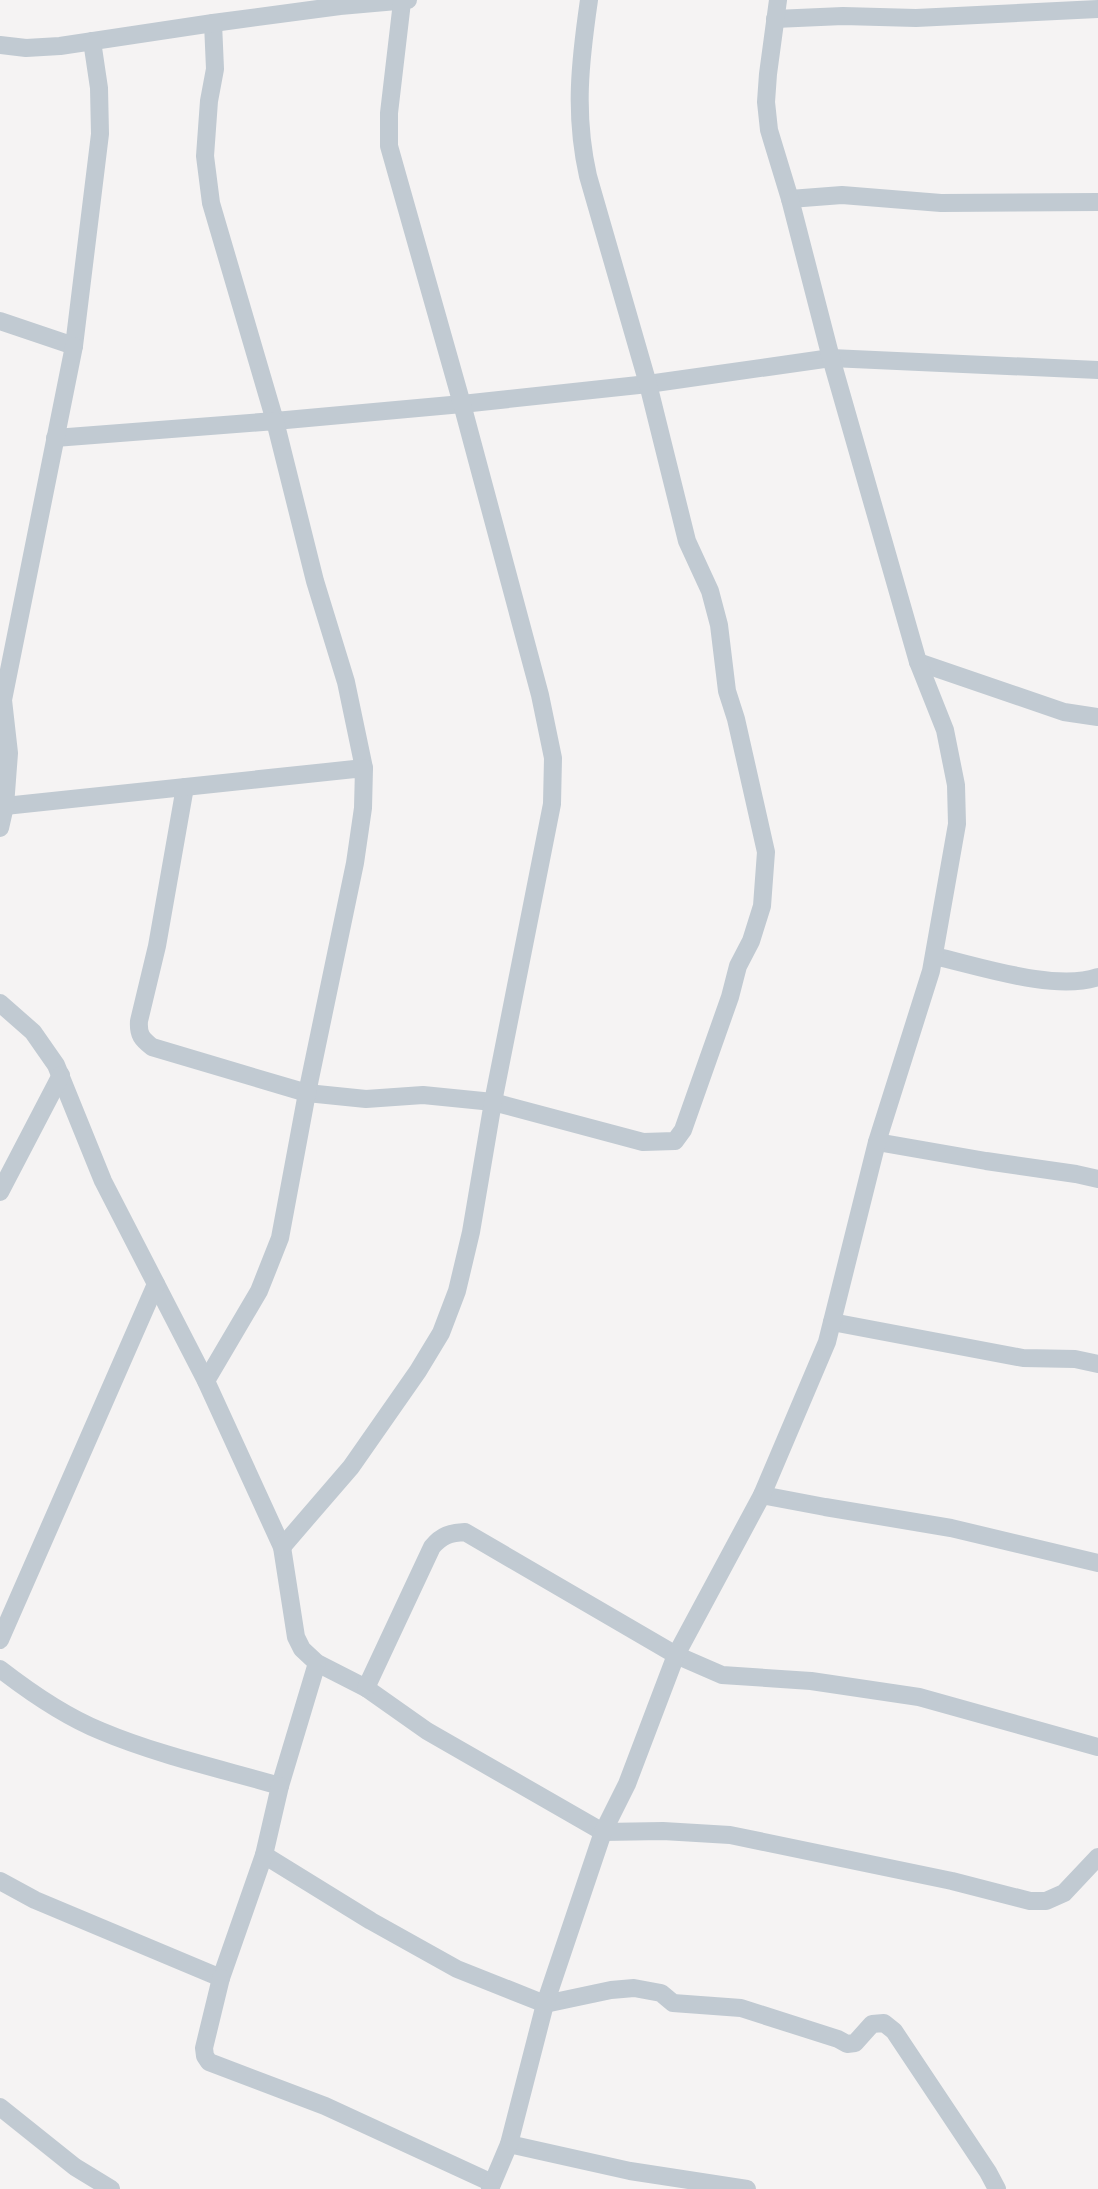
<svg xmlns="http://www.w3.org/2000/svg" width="1098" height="2189" viewBox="0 0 1098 2189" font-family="Quicksand,sans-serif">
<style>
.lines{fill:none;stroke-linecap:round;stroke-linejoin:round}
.minor{stroke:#c1cad2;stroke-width:18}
</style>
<rect width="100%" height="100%" fill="#f5f3f3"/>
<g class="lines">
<g class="minor">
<polyline points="775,19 843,16 916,18 1098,9"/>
<polyline points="213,23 215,69 209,101 205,156 211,203 275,421 462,404 648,384 831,358 1098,370"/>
<polyline points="0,45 26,48 60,46 213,23 340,6 408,0"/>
<polyline points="790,199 842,195 941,203 1098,202"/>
<polyline points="0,321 74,346 100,134 99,88 92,41"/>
<polyline points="55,438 275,421 315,581 346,682 364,768"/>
<polyline points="918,662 1064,712 1098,717"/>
<path d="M185 787 157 946 139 1021C138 1035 142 1039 152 1047L307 1093 366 1099 423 1095 493 1102 643 1142 675 1141 683 1130 730 997 738 966 751 941 762 906 766 852 736 719 727 691 719 625 710 591 687 541 648 384 588 176C574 114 580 62 589 0"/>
<polyline points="5,806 364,768 363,808 355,863 307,1093 280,1238 259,1291 206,1381"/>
<polyline points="0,828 5,806 9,753 3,700 74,346"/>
<path d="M934 956C979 966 1055 992 1098 977"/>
<polyline points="0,1003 33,1032 56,1065 103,1181 206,1381 282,1547 296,1637 302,1649 317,1663 366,1688 427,1731 603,1832 663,1831 730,1835 952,1881 1030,1901 1046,1901 1064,1893 1098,1857"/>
<polyline points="877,1142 986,1161 1076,1174 1098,1179"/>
<polyline points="0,1192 61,1075"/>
<polyline points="832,1322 1023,1358 1075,1359 1098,1364"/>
<polyline points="762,1495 825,1507 951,1528 1098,1563"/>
<polyline points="282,1547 351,1467 418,1371 441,1333 457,1291 471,1232 493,1102 552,804 553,758 540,695 462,404 389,146 389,113 402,2"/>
<polyline points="0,1640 156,1284"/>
<path d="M0 1669C31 1693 64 1716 101 1731 158 1755 221 1769 280 1786L317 1663"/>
<path d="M366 1688 432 1547C442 1535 450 1533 465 1532L676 1655 722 1675 811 1681 919 1697 1098 1747"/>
<polyline points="264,1855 371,1921 457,1969 545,2004 611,1990 634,1988 661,1993 673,2003 741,2008 838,2039 847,2044 855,2043 872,2024 884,2023 894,2031 988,2172 997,2189"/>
<polyline points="0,1881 35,1900 221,1978 264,1855 280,1786"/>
<polyline points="221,1978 204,2048 205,2056 209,2062 325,2106 492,2183"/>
<polyline points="0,2107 75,2167 111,2189"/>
<polyline points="509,2144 630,2171 747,2189"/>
<polyline points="490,2189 509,2144 545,2004 603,1832 627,1784 676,1655 762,1495 827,1342 877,1142 931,971 957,824 956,785 945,730 918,662 831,358 790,199 769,130 766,102 768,74 778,0"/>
</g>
</g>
</svg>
